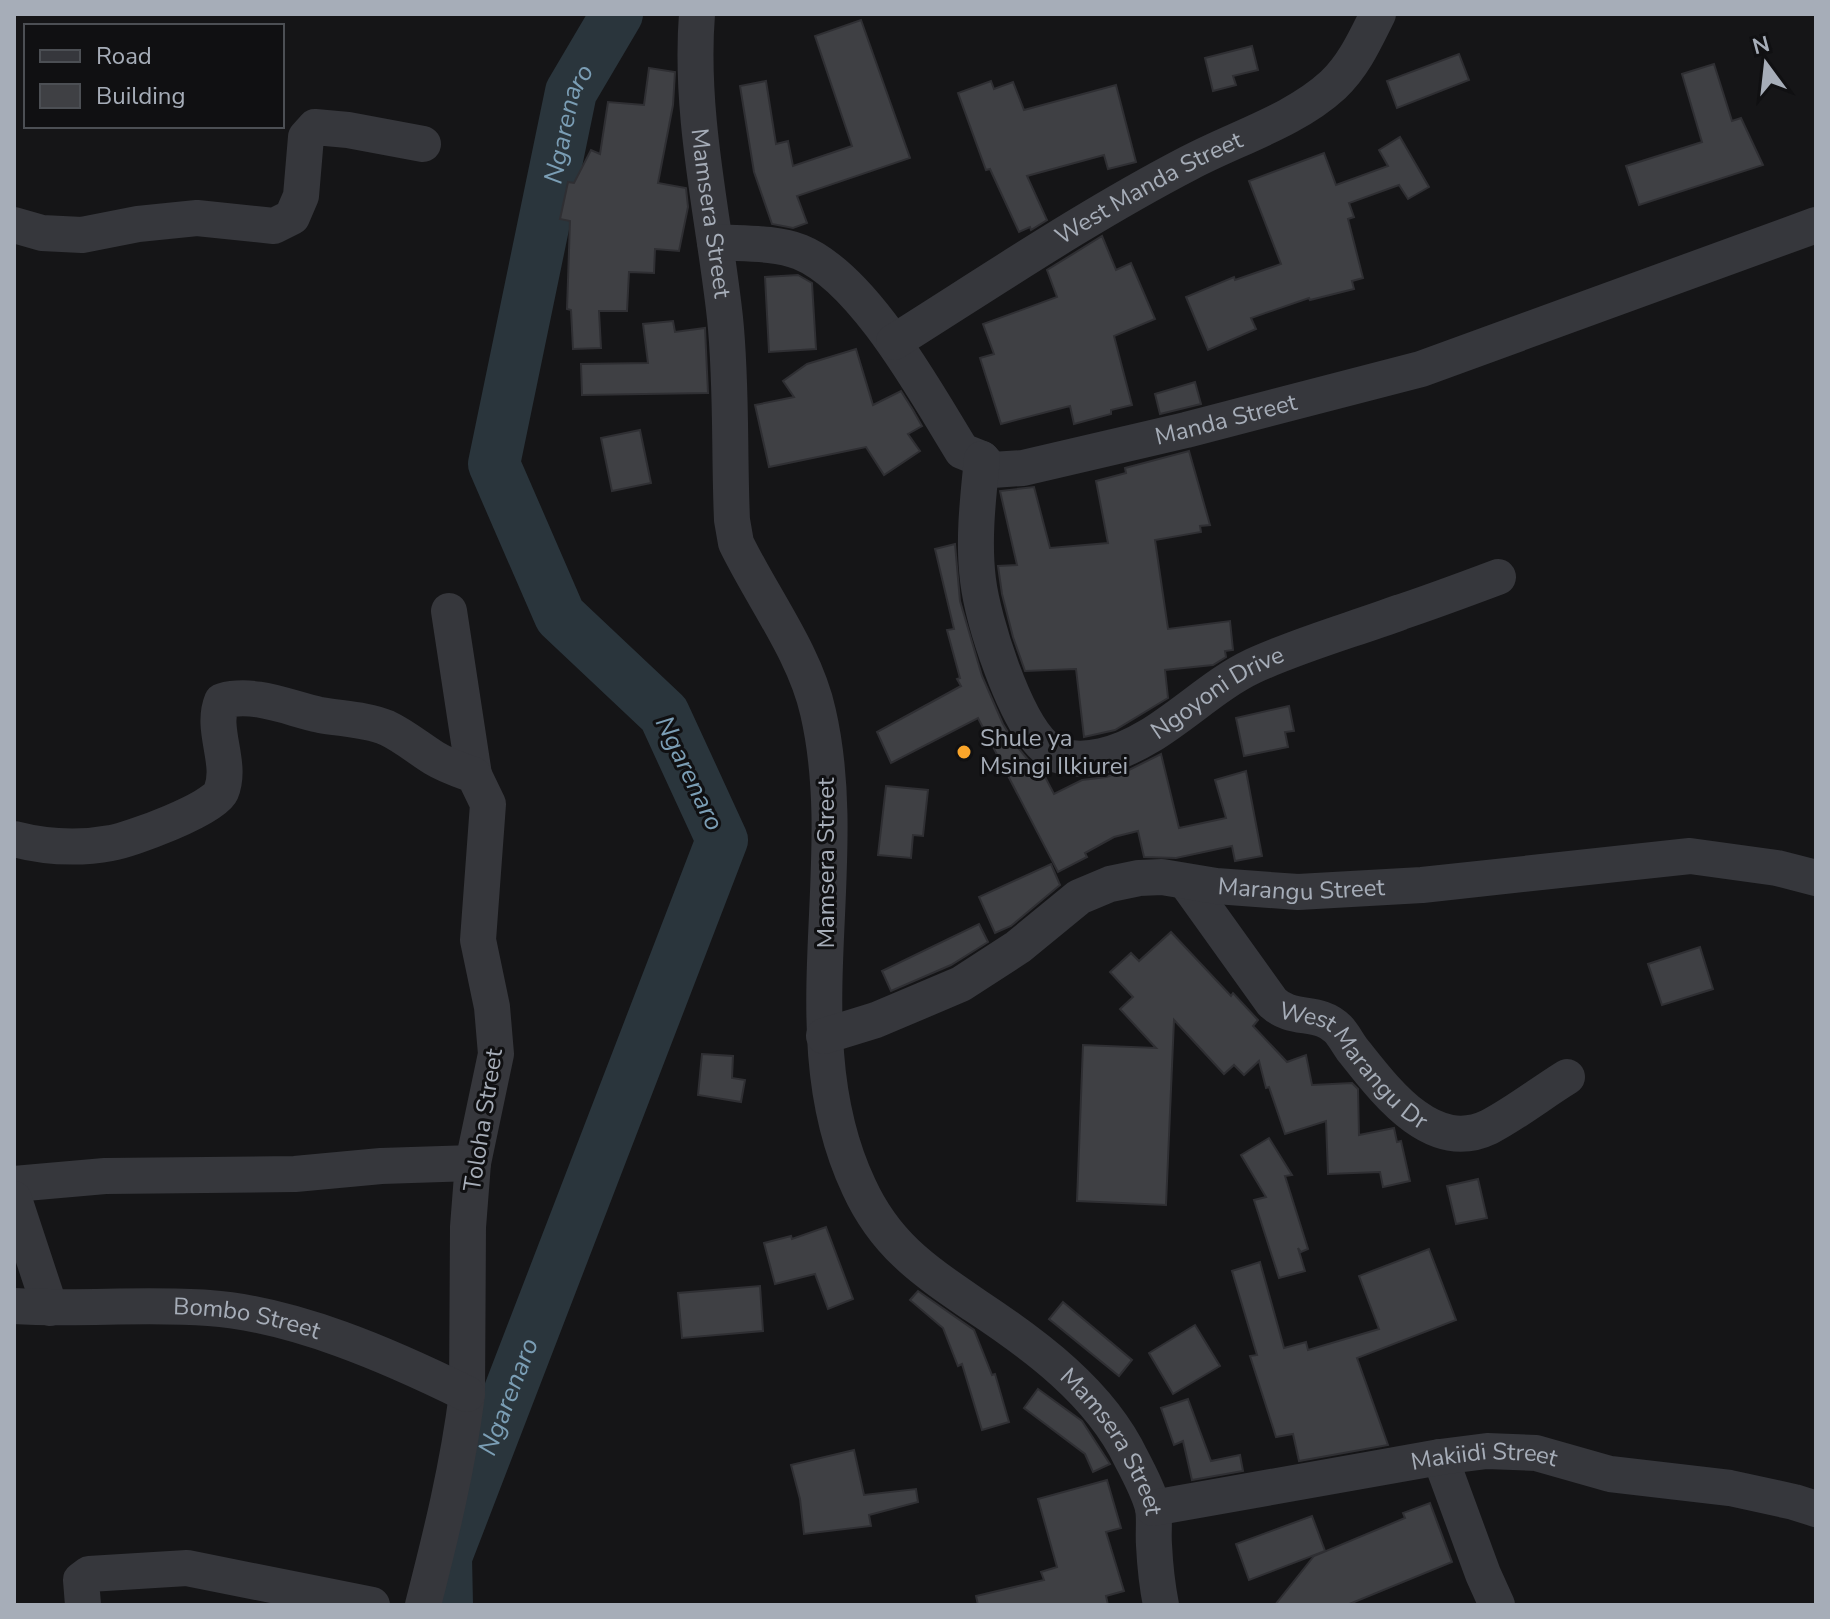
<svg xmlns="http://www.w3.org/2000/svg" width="1830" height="1619" viewBox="0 0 1830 1619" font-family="'Nunito Sans',sans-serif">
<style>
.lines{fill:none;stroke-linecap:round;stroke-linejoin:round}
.river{stroke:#2a353c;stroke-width:52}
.building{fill:#3f4044;stroke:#2f2f33;stroke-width:2}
.minor{stroke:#36373c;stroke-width:36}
.poi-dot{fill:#faa52a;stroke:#101012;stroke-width:3}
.labels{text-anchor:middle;stroke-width:6;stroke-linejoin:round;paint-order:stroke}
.street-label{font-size:24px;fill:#a6adb8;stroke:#101012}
.poi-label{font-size:24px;fill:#a6adb8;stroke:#101012;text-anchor:start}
.water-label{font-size:26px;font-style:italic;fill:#7b9eb5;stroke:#101012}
</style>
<rect width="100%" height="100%" fill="#151517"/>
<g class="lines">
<path class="river" id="s1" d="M447 1605 446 1557 722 840 664 714 560 616 494 464 571 92 617 14"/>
</g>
<g class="building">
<polygon points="861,20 910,158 797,196 807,223 793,228 772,224 754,172 740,86 766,81 776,144 788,141 793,166 852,146 815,36"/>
<polygon points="1252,46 1258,70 1233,76 1236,85 1213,91 1205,58"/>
<polygon points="1459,54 1469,80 1397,108 1387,81"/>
<polygon points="1714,64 1732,121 1741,118 1763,165 1639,205 1626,166 1702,142 1682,74"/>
<polygon points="649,68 675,72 673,105 658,183 686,188 688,207 679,251 655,249 654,273 629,272 627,311 599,311 601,348 573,349 571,310 567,309 570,221 560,219 568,182 574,183 591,150 600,154 608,102 644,105"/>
<polygon points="991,81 994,89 1013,82 1024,110 1116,85 1136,162 1108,169 1104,155 1027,176 1047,220 1031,230 1030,227 1019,232 990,169 986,170 958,93"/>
<polygon points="1400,137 1429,187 1408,199 1399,185 1349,203 1354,217 1348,219 1363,278 1352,281 1354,289 1310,300 1309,298 1251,318 1256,329 1208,350 1186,297 1234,277 1235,280 1281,264 1249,181 1324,153 1336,185 1388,166 1379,150"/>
<polygon points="1102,236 1116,270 1131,263 1155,319 1114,336 1132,405 1111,410 1111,414 1074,424 1070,406 1001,424 980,358 994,354 983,324 1057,297 1047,270"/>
<polygon points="798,275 812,283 816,349 769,352 765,277"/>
<polygon points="673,321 675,332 705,328 708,393 582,395 581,364 648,363 643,324"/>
<polygon points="856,349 873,405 901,391 913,410 922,426 908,434 920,451 884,475 866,447 769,467 755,405 794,397 783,381 807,364"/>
<polygon points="1195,382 1201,404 1160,414 1155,394"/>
<polygon points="640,430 651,483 612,491 601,438"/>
<polygon points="1189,451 1210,525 1200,526 1201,532 1155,540 1168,629 1230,621 1233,650 1225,651 1226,657 1213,665 1165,670 1168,698 1115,730 1084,737 1076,669 1025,671 1013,637 1002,594 998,566 1017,565 1000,491 1034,487 1050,548 1108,543 1096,481 1126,473 1125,468"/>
<polygon points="955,544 960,601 982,676 1003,724 1015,744 1029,761 1042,771 1054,794 1082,780 1106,777 1129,770 1161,754 1179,828 1226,818 1215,780 1246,771 1262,856 1235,861 1232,846 1176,858 1144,857 1138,831 1114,837 1085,853 1087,857 1058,872 978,718 891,763 877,732 961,686 957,679 960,678 947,630 954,629 935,549"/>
<polygon points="1289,706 1294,731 1285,732 1288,747 1244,756 1236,718"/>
<polygon points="886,786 928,790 923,836 913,835 911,858 878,855"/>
<polygon points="1051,864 1060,885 1011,926 995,933 979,897"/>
<polygon points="979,924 988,942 951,965 891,991 882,971"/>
<polygon points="1171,932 1231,996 1233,993 1258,1020 1253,1026 1287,1062 1306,1055 1312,1085 1352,1083 1358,1089 1359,1135 1394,1128 1397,1142 1401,1141 1410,1181 1383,1187 1380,1172 1328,1174 1326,1121 1285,1134 1269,1087 1266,1088 1259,1061 1244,1075 1234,1065 1224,1074 1174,1020 1166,1205 1077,1201 1083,1045 1156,1048 1120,1009 1133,997 1110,972 1131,953 1139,961"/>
<polygon points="1700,947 1713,989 1662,1005 1648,964"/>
<polygon points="702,1054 733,1056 732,1078 745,1080 741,1102 698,1095"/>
<polygon points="1269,1138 1292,1175 1285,1176 1308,1249 1301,1252 1298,1248 1305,1271 1279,1278 1254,1200 1266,1197 1241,1155"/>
<polygon points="1478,1179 1487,1218 1456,1224 1447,1186"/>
<polygon points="826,1227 853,1299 828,1309 815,1274 775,1284 764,1243 791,1236 792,1239"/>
<polygon points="1429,1249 1456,1320 1357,1358 1388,1445 1299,1461 1293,1434 1276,1437 1250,1356 1257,1355 1232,1271 1260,1262 1284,1348 1306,1342 1308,1350 1379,1329 1359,1276"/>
<polygon points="760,1286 763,1331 682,1338 678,1293"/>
<polygon points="918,1291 974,1330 992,1375 995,1374 1009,1422 982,1430 962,1364 958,1366 943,1328 910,1300"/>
<polygon points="1063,1302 1132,1360 1119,1376 1049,1319"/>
<polygon points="1195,1325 1220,1366 1173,1394 1149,1353"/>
<polygon points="1038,1389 1082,1421 1110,1464 1093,1472 1085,1454 1024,1408"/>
<polygon points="1188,1399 1211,1461 1240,1455 1243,1471 1192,1480 1183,1441 1174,1445 1161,1408"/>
<polygon points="854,1450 864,1495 916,1489 918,1502 869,1515 871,1526 804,1534 800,1499 791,1465"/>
<polygon points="1107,1480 1121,1528 1106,1532 1124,1591 1106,1596 1108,1605 978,1605 976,1596 1044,1580 1041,1572 1057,1567 1038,1499"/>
<polygon points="1430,1503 1452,1562 1347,1605 1275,1605 1314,1556 1405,1518 1403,1513"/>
<polygon points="1312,1516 1325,1551 1249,1580 1236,1544"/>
</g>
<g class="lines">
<g class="minor">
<path id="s2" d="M697 14C689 116 714 217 725 318 732 385 729 453 732 520L736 543C762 597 805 653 818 712 854 868 788 1037 859 1187 886 1246 925 1271 976 1306 1035 1345 1100 1393 1131 1458 1139 1473 1149 1492 1153 1508 1155 1519 1153 1533 1154 1545 1155 1565 1157 1585 1161 1605"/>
<polyline points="14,225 42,233 82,235 138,224 197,218 274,226 292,217 301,196 306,137 315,127 348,130 423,144"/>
<path id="s3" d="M715 242C741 244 775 242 800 252 864 278 926 393 962 451L982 459 992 470 1023 468 1186 430 1421 369 1816 225"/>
<path id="s4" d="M894 342C991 281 1087 216 1189 163 1236 138 1294 121 1333 85 1354 65 1365 40 1378 14"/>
<path id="s5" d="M982 459C978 498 973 540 978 580 983 621 1014 719 1045 747 1059 761 1085 760 1102 756 1158 744 1202 690 1253 666 1301 644 1352 630 1401 612 1434 601 1466 589 1498 577"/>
<polyline points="449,611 474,775"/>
<path d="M14 839C45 847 79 849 111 843 130 840 214 809 221 792 233 763 210 730 222 701 255 692 288 708 320 715 342 719 365 719 387 728 404 736 418 748 434 758 447 766 460 770 474 775L488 804 478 940 492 1007 496 1054 473 1163 468 1227 467 1394C458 1466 441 1535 423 1605"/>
<path id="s6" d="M1186 882 1272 1002C1292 1022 1319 1009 1338 1029 1343 1034 1347 1042 1352 1049 1384 1089 1431 1155 1489 1127 1516 1113 1541 1093 1567 1077"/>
<path id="s7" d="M824 1036 876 1020 961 984 1018 947 1079 897 1110 884 1139 878 1162 877 1216 886 1298 892 1422 885 1690 856 1777 868 1816 878"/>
<polyline points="14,1184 105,1176 295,1174 381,1166 473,1163"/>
<polyline points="14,1199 50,1308"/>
<path id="s8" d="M14 1306C79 1310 144 1303 209 1308 294 1314 390 1356 467 1394"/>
<polyline points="1440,1457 1483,1574 1497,1605"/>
<path id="s9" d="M1153 1508 1440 1457 1487 1451 1536 1453 1610 1474 1730 1488 1794 1502 1816 1509"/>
<polyline points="83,1605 81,1580 89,1574 187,1568 372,1605"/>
</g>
</g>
<circle class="poi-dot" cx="964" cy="752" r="8"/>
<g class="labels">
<g class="street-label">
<text dy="8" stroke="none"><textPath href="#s4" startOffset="298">West Manda Street</textPath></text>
<text dy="8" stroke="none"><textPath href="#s2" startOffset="200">Mamsera Street</textPath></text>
<text dy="8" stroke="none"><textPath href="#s3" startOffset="622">Manda Street</textPath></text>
<text dy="8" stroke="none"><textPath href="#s5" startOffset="496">Ngoyoni Drive</textPath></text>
<text transform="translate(826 863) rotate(-90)" y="8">Mamsera Street</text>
<text dy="8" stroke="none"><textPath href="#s7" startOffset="520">Marangu Street</textPath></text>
<text dy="8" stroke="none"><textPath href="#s6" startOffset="254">West Marangu Dr</textPath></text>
<text transform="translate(483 1120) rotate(-81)" y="8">Toloha Street</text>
<text dy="8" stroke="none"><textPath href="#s8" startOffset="234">Bombo Street</textPath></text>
<text dy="8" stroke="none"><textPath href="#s2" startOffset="1566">Mamsera Street</textPath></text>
<text dy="8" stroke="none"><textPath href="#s9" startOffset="336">Makiidi Street</textPath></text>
</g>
<g class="poi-label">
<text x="980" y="746">Shule ya<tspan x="980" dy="28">Msingi Ilkiurei</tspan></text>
</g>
<g class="water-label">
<text dy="9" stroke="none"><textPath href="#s1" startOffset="1612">Ngarenaro</textPath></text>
<text transform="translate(690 773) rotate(64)" y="9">Ngarenaro</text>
<text dy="9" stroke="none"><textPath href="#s1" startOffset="220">Ngarenaro</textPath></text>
</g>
</g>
<rect width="1830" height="1619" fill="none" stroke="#a6adb8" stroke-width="32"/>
<rect x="24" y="24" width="260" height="104" fill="#101012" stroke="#4c4f54" stroke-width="2"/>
<rect x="40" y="50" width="40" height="12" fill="#36373c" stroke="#4c4f54" stroke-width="2"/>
<text x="96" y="64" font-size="24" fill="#a6adb8">Road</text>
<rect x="40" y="84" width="40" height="24" fill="#3f4044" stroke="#4c4f54" stroke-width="2"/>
<text x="96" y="104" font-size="24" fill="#a6adb8">Building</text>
<g transform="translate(1766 64) rotate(345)" stroke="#101012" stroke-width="6" paint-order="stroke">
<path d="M0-6L14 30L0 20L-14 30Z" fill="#a6adb8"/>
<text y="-12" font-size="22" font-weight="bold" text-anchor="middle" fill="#a6adb8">N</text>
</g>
</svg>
